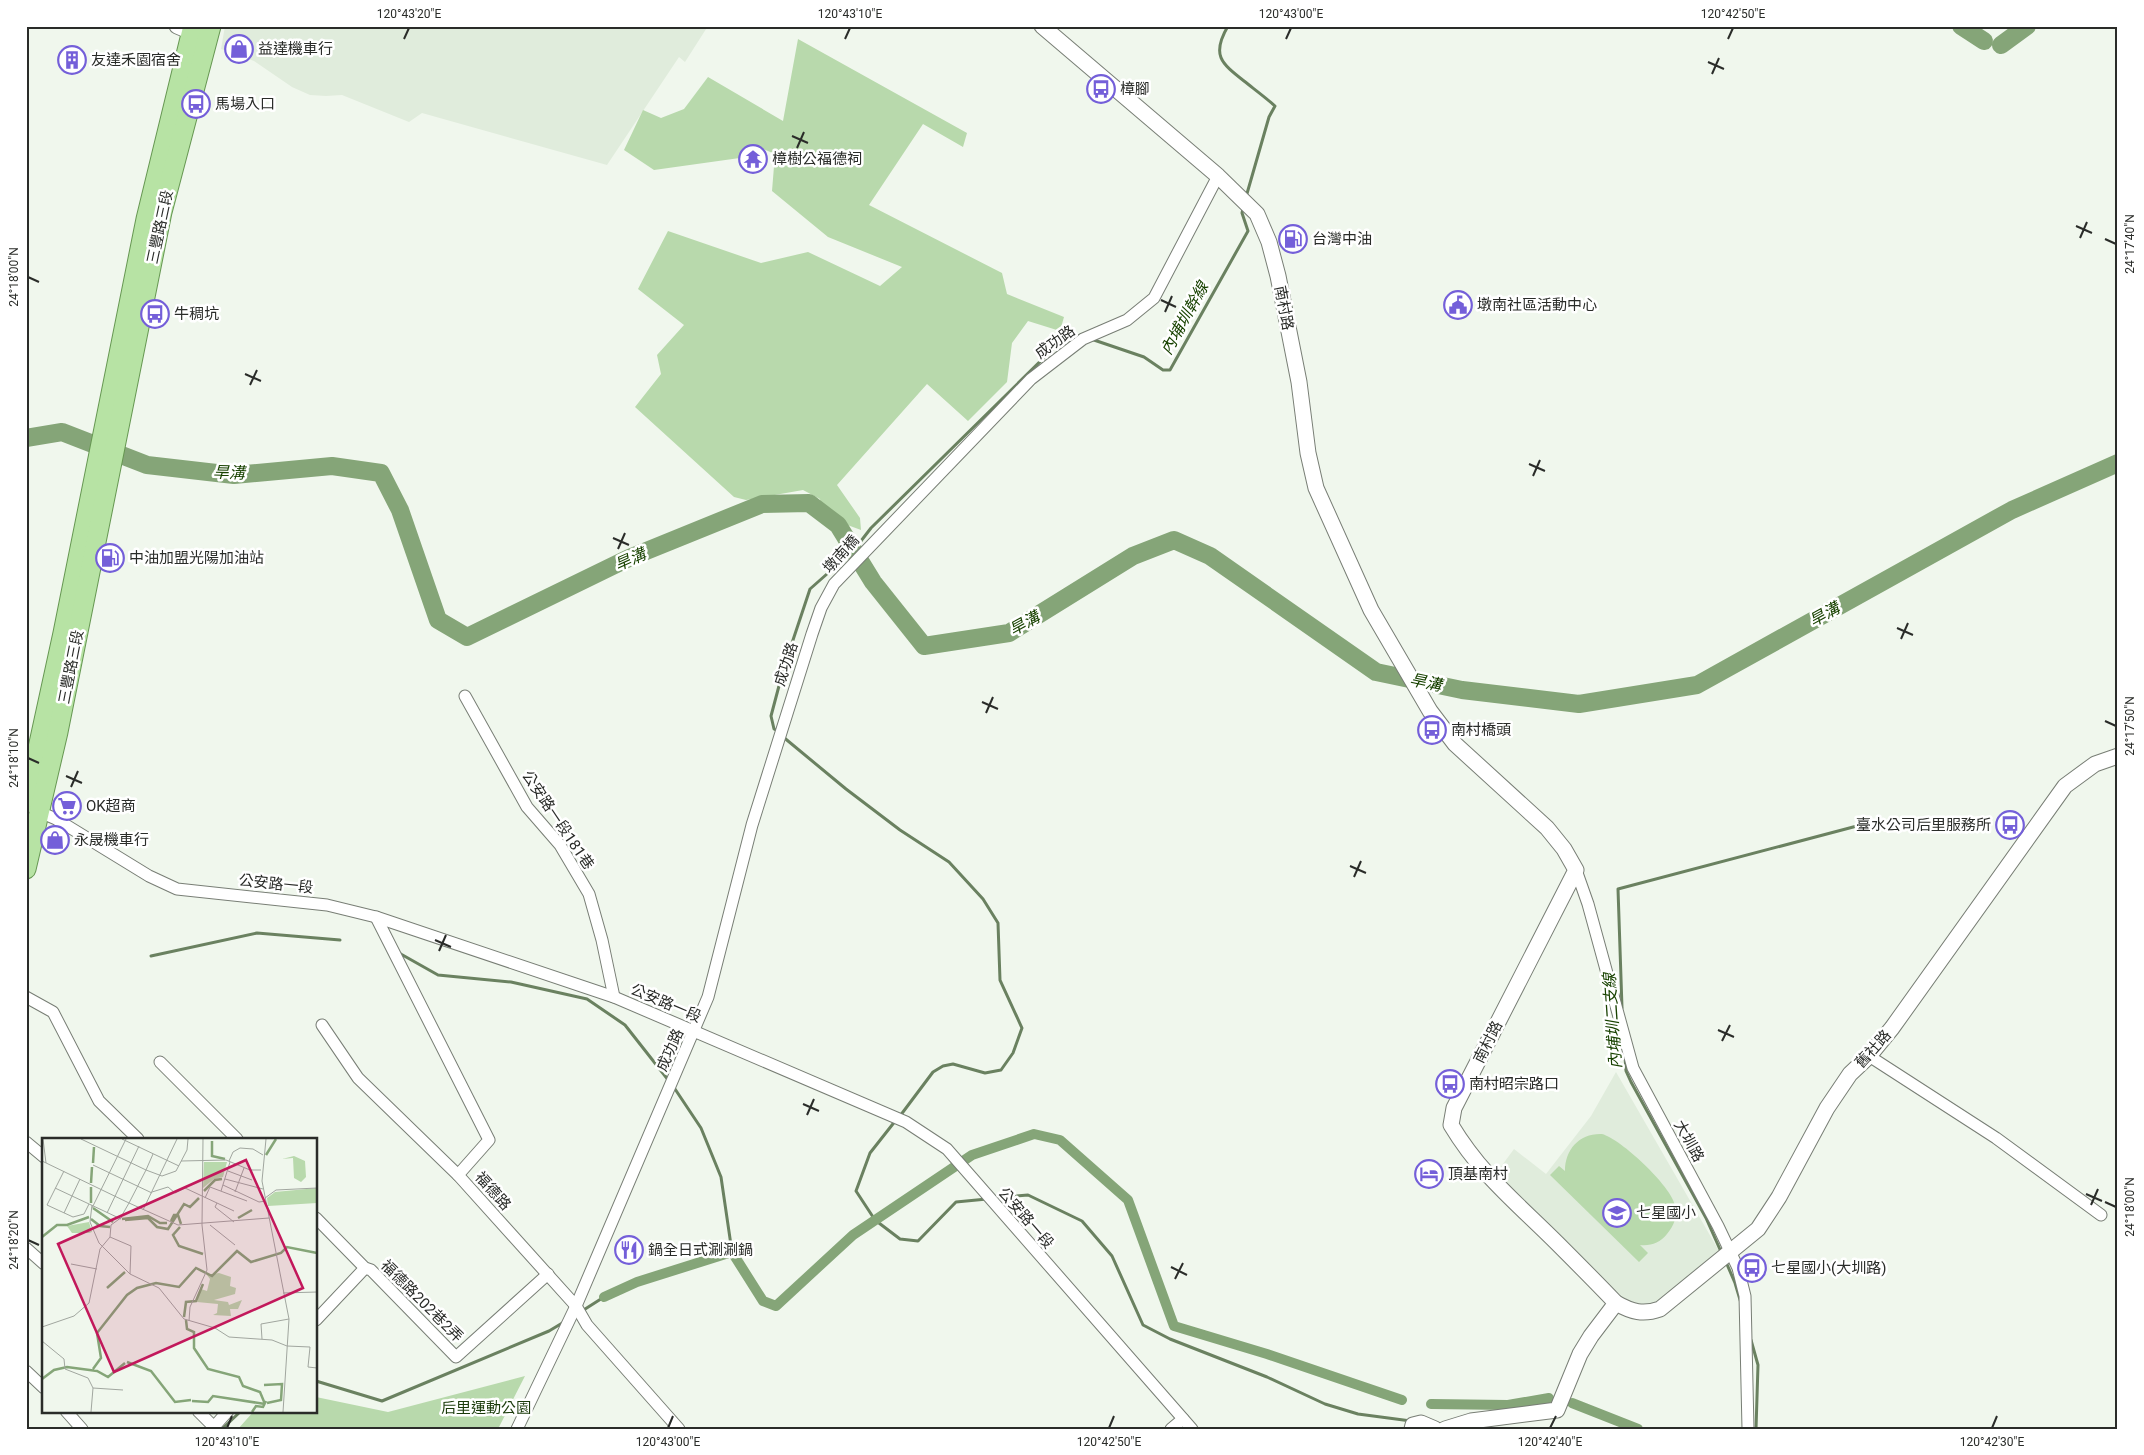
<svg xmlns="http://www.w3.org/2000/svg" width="2144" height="1455" viewBox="0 0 2144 1455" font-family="Roboto,'Noto Sans TC',sans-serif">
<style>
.built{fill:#e0ecdc}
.green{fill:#b8d9ac}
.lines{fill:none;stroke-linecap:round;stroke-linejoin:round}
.stream{stroke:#6a8160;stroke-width:3}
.canal{stroke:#85a578;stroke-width:10}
.river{stroke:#85a578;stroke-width:18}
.minor-casing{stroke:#787e75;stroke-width:13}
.tertiary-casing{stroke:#787e75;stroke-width:17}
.primary-casing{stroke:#669752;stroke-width:21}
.minor{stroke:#fff;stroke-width:11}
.tertiary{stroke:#fff;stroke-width:15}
.primary{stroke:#b7e3a4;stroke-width:19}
.ticks{fill:none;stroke:#2a2c29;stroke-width:2}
.labels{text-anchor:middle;stroke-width:5;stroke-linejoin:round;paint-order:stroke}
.poi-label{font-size:15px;fill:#2a2c29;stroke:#fff;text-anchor:start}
.street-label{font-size:15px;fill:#2a2c29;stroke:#fff}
.park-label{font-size:15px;fill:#1b3b0b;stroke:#fff}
.water-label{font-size:16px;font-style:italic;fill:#184200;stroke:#fff}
.inset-river{fill:none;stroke:#85a578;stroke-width:2.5}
.inset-road{fill:none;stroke:#a1a69f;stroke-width:1}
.view{fill:#c2185b;fill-opacity:0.15;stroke:#c2185b;stroke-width:2.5}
.inset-edge{fill:none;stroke:#2a2c29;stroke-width:2.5}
.neatline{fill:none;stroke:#2a2c29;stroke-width:2}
.ticks-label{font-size:12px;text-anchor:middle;fill:#2a2c29}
</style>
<rect width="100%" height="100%" fill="#f0f7ed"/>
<g class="built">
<polygon points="225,26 708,26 685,62 679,57 607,165 422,113 409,122 342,95 326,96 310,95 292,87 254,61 221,49"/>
<polygon points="1616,1072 1719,1251 1661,1301 1647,1306 1626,1304 1497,1172 1514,1149 1546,1174 1591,1116"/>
</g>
<g class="green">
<polygon points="798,39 967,133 963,147 923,124 869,205 1002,273 1007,294 1064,317 1060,331 1028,321 1012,343 1007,382 968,421 927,384 837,485 860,518 861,530 823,516 820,499 803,490 746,500 734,497 635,407 661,374 657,355 684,325 638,289 668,231 761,263 808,252 880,286 902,267 828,237 772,191 775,154 761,148 754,156 654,170 624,150 643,110 661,118 684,109 708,77 783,121"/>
<path d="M1602 1134C1621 1139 1671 1186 1675 1205 1678 1215 1674 1226 1667 1234 1660 1243 1651 1246 1640 1245L1648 1253 1639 1262 1550 1175 1559 1166 1565 1171C1565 1149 1580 1133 1602 1134Z"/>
<polygon points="525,1376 498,1429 238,1429 254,1411 316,1411 316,1397 388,1412"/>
</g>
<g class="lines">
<g class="stream">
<path d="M1228 26C1211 55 1221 63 1244 81 1254 89 1265 97 1275 106L1269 117 1246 197"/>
<polyline points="1091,339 1144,357 1163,370 1170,370 1248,231 1242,213 1243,208"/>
<polyline points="778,731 774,729 771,716 784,667 810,589 854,550 871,528 1067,335 1083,336"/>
<polyline points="782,736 846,789 900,830 949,862 983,899 998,923 1000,980 1022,1028 1013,1053 1001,1070 985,1073 953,1064 943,1066 933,1072 900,1116"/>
<polyline points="399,953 438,975 511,982 587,999 625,1025 669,1081"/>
<polyline points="151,956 257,933 340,940"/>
<polyline points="1622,1008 1618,889 1857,826"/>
<polyline points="1625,1057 1626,1071 1631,1082 1706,1218 1722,1254"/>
<polyline points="673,1086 701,1128 721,1177 732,1252"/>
<polyline points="896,1120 870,1153 856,1191 875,1220 900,1239 918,1241 956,1202 987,1199"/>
<polyline points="995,1198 1028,1195 1082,1221 1112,1256 1143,1325 1170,1339 1267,1377 1325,1404 1358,1414 1411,1421"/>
<polyline points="1726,1262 1735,1283 1741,1303"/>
<polyline points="582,1311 604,1297"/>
<polyline points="1751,1340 1758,1365 1756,1429"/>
<polyline points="316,1381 382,1401 549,1331 564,1322"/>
<polyline points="222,1429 241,1411"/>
</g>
<g class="canal">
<polyline points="604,1297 637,1282 732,1252 763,1301 776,1306 853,1235 972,1155 1034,1134 1060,1140 1128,1200 1174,1326 1267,1354 1402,1400"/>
<polyline points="1572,1403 1638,1429"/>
<polyline points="1431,1404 1508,1405 1549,1398"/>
</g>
<g class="river">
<polyline points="1961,26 1984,41"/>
<polyline points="2001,45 2027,26"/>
<polyline points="26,438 62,432 147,465 234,475 332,466 381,473 400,510 438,620 467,637 629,558 762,504 809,503 838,525 873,582 924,646 1009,633 1133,556 1174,540 1210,556 1376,672 1462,690 1579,704 1697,685 2012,510 2118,463"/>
</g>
<defs>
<g id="minor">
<polyline points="465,696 527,807 560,845 589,894 602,940 614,997"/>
<polyline points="35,810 56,819 149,876 177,889 327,905 376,917 614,997 906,1122 947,1149 1192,1429"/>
<polyline points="1576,870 1588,904 1633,1068 1718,1226 1738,1268 1745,1296 1748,1429"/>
<polyline points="376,917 489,1140 458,1175 576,1306 587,1325 679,1429"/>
<polyline points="26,997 53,1012 99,1101 138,1139"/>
<polyline points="322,1025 358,1078 458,1175"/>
<polyline points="1869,1056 1996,1138 2101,1215"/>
<polyline points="160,1062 237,1139"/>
<polyline points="26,1142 44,1157"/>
<polyline points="316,1218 365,1268 371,1270 456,1357 548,1274"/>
<polyline points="26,1248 44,1264"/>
<polyline points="316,1320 365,1268"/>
<polyline points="26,1371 44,1388"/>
<polyline points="66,1411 82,1429"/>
<polyline points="198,1411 213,1426"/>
<polyline points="212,1429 228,1411"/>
<polyline points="517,1429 576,1306 708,997 752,825 812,634 821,608 834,584 1031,379 1083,339 1127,320 1154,298 1218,176"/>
<polyline points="1171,1429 1183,1419"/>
</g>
<g id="tertiary">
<polyline points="177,26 201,36"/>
<path d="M1042 26 1218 176 1257 214 1269 242 1278 276 1299 382 1308 453 1316 488 1371 610 1430 711 1455 744 1547 828 1564 849 1576 870 1454 1108 1451 1125C1481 1175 1517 1203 1557 1243 1577 1263 1597 1283 1616 1303L1591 1336 1580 1354 1557 1410 1471 1421 1445 1429"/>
<path d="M1616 1303C1632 1312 1643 1315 1660 1309L1758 1229 1779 1197 1827 1108 1850 1074 1869 1056 1892 1028 2065 786 2095 764 2118 756"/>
<polyline points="1412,1429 1413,1425 1421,1423 1435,1429"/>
</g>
<g id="primary">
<polyline points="26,803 63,633 146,219 193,26"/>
<polyline points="26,869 58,732 162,212 211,26"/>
</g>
</defs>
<use href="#minor" class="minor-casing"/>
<use href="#tertiary" class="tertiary-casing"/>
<use href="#primary" class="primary-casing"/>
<use href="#minor" class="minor"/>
<use href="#tertiary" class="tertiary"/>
<use href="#primary" class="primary"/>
</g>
<path class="ticks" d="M404 39 409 28M845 39 850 28M1286 39 1291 28M1728 39 1733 28M1708 62 1724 69M1712 74 1719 58M792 136 808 143M797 148 804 132M2076 226 2092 233M2080 238 2087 222M2105 239 2116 244M28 277 39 282M1161 300 1176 307M1165 312 1172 296M245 374 261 381M250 385 257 370M1529 464 1545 471M1533 476 1540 460M613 538 629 545M618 549 625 533M1897 628 1913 635M1901 639 1908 623M982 702 998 709M986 713 993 697M2105 721 2116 726M28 758 39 763M66 776 82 783M71 787 78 771M1350 866 1366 873M1354 877 1361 861M435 940 451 947M439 951 446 935M1718 1030 1734 1037M1722 1041 1730 1025M803 1104 819 1111M807 1115 814 1099M2086 1194 2102 1201M2105 1202 2116 1207M2091 1205 2098 1189M28 1240 39 1245M1171 1267 1187 1275M1175 1279 1183 1263M227 1428 232 1416M668 1428 673 1416M1109 1428 1114 1416M1550 1428 1556 1416M1992 1428 1997 1416"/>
<defs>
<symbol id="shop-ring" viewBox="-11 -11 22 22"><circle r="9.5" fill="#fff" stroke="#745fd9" stroke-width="1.5"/><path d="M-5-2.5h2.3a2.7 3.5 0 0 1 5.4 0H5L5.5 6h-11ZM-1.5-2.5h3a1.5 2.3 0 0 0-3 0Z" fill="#745fd9"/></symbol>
<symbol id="building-ring" viewBox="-11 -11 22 22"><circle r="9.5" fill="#fff" stroke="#745fd9" stroke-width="1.5"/><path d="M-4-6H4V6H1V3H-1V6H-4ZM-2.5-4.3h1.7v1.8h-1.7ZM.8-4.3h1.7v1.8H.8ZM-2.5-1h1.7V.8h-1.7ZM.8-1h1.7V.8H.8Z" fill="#745fd9"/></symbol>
<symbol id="bus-ring" viewBox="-11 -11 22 22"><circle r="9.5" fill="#fff" stroke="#745fd9" stroke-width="1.5"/><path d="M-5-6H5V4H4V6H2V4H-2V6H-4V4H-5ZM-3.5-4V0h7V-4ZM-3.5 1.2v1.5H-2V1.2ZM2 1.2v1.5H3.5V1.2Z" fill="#745fd9"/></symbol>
<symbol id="temple-ring" viewBox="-11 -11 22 22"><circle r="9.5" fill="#fff" stroke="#745fd9" stroke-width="1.5"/><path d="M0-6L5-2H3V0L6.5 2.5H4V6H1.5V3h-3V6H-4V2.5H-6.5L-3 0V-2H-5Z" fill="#745fd9"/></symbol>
<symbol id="fuel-ring" viewBox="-11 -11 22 22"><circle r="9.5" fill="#fff" stroke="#745fd9" stroke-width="1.5"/><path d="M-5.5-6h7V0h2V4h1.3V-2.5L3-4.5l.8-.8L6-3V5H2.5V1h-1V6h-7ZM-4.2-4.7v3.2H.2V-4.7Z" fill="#745fd9"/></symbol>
<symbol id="civic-ring" viewBox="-11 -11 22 22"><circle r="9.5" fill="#fff" stroke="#745fd9" stroke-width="1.5"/><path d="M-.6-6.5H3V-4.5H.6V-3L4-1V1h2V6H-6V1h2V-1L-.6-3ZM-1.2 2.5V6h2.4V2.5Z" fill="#745fd9"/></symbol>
<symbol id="supermarket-ring" viewBox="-11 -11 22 22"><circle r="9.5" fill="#fff" stroke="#745fd9" stroke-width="1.5"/><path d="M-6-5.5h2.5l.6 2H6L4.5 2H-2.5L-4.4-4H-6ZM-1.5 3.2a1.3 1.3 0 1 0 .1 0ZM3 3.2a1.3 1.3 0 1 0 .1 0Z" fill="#745fd9"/></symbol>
<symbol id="hotel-ring" viewBox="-11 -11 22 22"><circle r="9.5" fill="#fff" stroke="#745fd9" stroke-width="1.5"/><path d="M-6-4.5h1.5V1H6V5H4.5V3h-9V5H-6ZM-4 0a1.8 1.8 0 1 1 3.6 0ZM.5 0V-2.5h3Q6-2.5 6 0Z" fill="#745fd9"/></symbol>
<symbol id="school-ring" viewBox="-11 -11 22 22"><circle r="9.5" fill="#fff" stroke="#745fd9" stroke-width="1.5"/><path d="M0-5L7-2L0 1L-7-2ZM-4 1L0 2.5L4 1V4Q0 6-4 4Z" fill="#745fd9"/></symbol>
<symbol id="restaurant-ring" viewBox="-11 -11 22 22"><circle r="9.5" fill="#fff" stroke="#745fd9" stroke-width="1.5"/><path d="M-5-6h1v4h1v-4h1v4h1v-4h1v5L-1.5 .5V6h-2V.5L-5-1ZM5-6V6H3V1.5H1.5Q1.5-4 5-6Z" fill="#745fd9"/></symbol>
</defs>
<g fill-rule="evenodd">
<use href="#shop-ring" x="223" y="33" width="32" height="32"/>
<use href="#building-ring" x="56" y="44" width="32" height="32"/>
<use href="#bus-ring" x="1085" y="73" width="32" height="32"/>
<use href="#bus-ring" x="180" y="88" width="32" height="32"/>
<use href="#temple-ring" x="737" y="143" width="32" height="32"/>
<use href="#fuel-ring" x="1277" y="223" width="32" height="32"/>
<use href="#civic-ring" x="1442" y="289" width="32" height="32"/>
<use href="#bus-ring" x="139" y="298" width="32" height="32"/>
<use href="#fuel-ring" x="94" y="542" width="32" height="32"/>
<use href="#bus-ring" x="1416" y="714" width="32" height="32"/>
<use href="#supermarket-ring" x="51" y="790" width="32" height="32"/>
<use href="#bus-ring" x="1994" y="809" width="32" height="32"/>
<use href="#shop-ring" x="39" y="824" width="32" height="32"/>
<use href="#bus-ring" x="1434" y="1068" width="32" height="32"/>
<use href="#hotel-ring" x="1413" y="1158" width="32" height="32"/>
<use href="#school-ring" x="1601" y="1197" width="32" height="32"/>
<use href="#restaurant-ring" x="613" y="1234" width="32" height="32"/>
<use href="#bus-ring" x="1736" y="1252" width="32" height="32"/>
</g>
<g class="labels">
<g class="poi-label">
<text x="258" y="54">益達機車行</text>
<text x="91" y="65">友達禾園宿舍</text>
<text x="1120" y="94">樟腳</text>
<text x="215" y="109">馬場入口</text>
<text x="772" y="164">樟樹公福德祠</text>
<text x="1312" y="244">台灣中油</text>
<text x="1477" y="310">墩南社區活動中心</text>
<text x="174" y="319">牛稠坑</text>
<text x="129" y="563">中油加盟光陽加油站</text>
<text x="1451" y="735">南村橋頭</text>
<text x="86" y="811">OK超商</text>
<text x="1991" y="830" text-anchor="end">臺水公司后里服務所</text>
<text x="74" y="845">永晟機車行</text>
<text x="1469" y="1089">南村昭宗路口</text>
<text x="1448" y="1179">頂基南村</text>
<text x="1636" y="1218">七星國小</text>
<text x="648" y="1255">鍋全日式涮涮鍋</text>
<text x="1771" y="1273">七星國小(大圳路)</text>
</g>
<g class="street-label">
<text transform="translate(160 227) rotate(-78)" y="5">三豐路三段</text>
<text transform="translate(1284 308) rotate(79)" y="5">南村路</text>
<text transform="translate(1055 342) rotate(-36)" y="5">成功路</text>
<text transform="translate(841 554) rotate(-48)" y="5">墩南橋</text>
<text transform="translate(786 664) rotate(-72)" y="5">成功路</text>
<text transform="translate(71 667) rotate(-79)" y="5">三豐路三段</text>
<text transform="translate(558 820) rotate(56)" y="5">公安路一段181巷</text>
<text transform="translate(276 884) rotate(6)" y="5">公安路一段</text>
<text transform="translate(666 1003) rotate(23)" y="5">公安路一段</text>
<text transform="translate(1488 1042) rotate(-63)" y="5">南村路</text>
<text transform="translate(1873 1049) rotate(-48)" y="5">舊社路</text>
<text transform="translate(670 1050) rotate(-66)" y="5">成功路</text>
<text transform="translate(1689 1141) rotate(61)" y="5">大圳路</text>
<text transform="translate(493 1191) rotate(48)" y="5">福德路</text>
<text transform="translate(1026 1218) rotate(49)" y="5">公安路一段</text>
<text transform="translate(422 1301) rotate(45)" y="5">福德路202巷2弄</text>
</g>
<g class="park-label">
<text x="486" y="1413">后里運動公園</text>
</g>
<g class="water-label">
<text transform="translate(1184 318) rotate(-61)" y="6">內埔圳幹線</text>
<text transform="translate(229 472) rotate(2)" y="6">旱溝</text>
<text transform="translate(630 559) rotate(-24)" y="6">旱溝</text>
<text transform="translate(1824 614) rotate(-29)" y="6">旱溝</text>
<text transform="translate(1024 623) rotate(-29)" y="6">旱溝</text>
<text transform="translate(1426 682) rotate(12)" y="6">旱溝</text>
<text transform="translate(1612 1021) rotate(-94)" y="6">內埔圳二支線</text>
</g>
</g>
<g transform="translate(42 1138)">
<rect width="275" height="275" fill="#f0f7ed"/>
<path d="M252 18 263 23 264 39 259 44 252 40 251 20 240 21ZM162 24H185L181 39 172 41 161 50ZM275 50V65L226 68 225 60 233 54ZM47 84 50 94 47 95H30L25 88ZM177 135 189 139 188 148 194 150 193 156 172 162 186 164 187 167 200 162 196 171H188L189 178 171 177 175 175 176 166 155 164 159 151 165 153 168 141 165 137Z" fill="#b8d9ac"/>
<path class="inset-river" d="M170 3V18L183 21M224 17 234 1M51 25 52 9M49 45 50 29M49 49V65M162 53 173 42 180 41M51 70 71 84M196 80 210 72M49 81 58 88 68 89M80 81 106 78 118 85H125M83 82 106 80 115 89 126 91 142 66 148 69 157 60M129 83 132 77H136L139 86M138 89 131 97 137 108 161 116M0 99 15 87H25L47 79M65 150 83 134M142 179 144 164 154 163 161 146M144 182 145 191 152 194V210L166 231 197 239 201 248 218 254 223 266M85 224 109 233 133 264 149 262M51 231 59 220 55 195 85 157 95 150 114 145 137 149 154 130 170 138 195 113 209 124 239 115 245 109 275 115M0 241 12 232 25 229 55 233 66 239 83 225M222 247 240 246 239 262 225 265M150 263 166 264 171 258 223 266M210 274 214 268 221 269 224 263"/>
<path class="inset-road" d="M1 1 4 25M39 1 104 32 111 16M80 1 137 28M224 1 220 43 247 181 241 274M0 23 87 65 104 32 120 38 134 33 145 12 146 1M139 23 184 22 208 32H219M187 23 191 14 198 10 211 11 221 17M51 27 110 55M22 33 5 67 31 79 42 76 47 66M186 33 210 42M183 41 221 51M181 47 217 64 224 63M13 50 79 81M179 53 188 24M110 54 126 49 133 55 143 50 175 65 173 69 192 84M193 54 202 30M163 60 168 49 205 63M223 60 234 52 275 50M175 65 192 73M50 67 48 84 57 105 88 136M50 70 84 1M101 72 135 1M22 75 38 41M65 75 97 8M79 79 87 65 136 87 227 80M80 79 69 87 68 99 89 108 88 136 117 150 142 181 173 190 187 199 230 202 245 208 268 209 266 229 275 230M168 87 193 107M29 126 55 131M241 155 275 154M147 183 148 169 165 132 160 87 161 1M0 189 32 178 47 165 58 111 68 99M220 201 219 186 247 181M0 203 22 221 23 231 46 240 51 250 49 274M51 250 81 252"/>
<path class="view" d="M204 22 261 150 72 234 16 106Z"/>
<rect width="275" height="275" class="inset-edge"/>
</g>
<rect width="2144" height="1455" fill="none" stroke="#ffffff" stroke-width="55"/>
<rect x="28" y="28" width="2088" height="1400" class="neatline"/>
<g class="ticks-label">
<text x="409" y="18">120°43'20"E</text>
<text x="850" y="18">120°43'10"E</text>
<text x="1291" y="18">120°43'00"E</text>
<text x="1733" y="18">120°42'50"E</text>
<text transform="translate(2130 244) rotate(-90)" y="4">24°17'40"N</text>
<text transform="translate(14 277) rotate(-90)" y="4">24°18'00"N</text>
<text transform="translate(2130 726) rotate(-90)" y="4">24°17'50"N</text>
<text transform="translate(14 758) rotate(-90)" y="4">24°18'10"N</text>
<text transform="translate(2130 1207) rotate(-90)" y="4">24°18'00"N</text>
<text transform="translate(14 1240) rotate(-90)" y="4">24°18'20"N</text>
<text x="227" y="1446">120°43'10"E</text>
<text x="668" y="1446">120°43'00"E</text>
<text x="1109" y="1446">120°42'50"E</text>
<text x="1550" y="1446">120°42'40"E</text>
<text x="1992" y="1446">120°42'30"E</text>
</g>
</svg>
